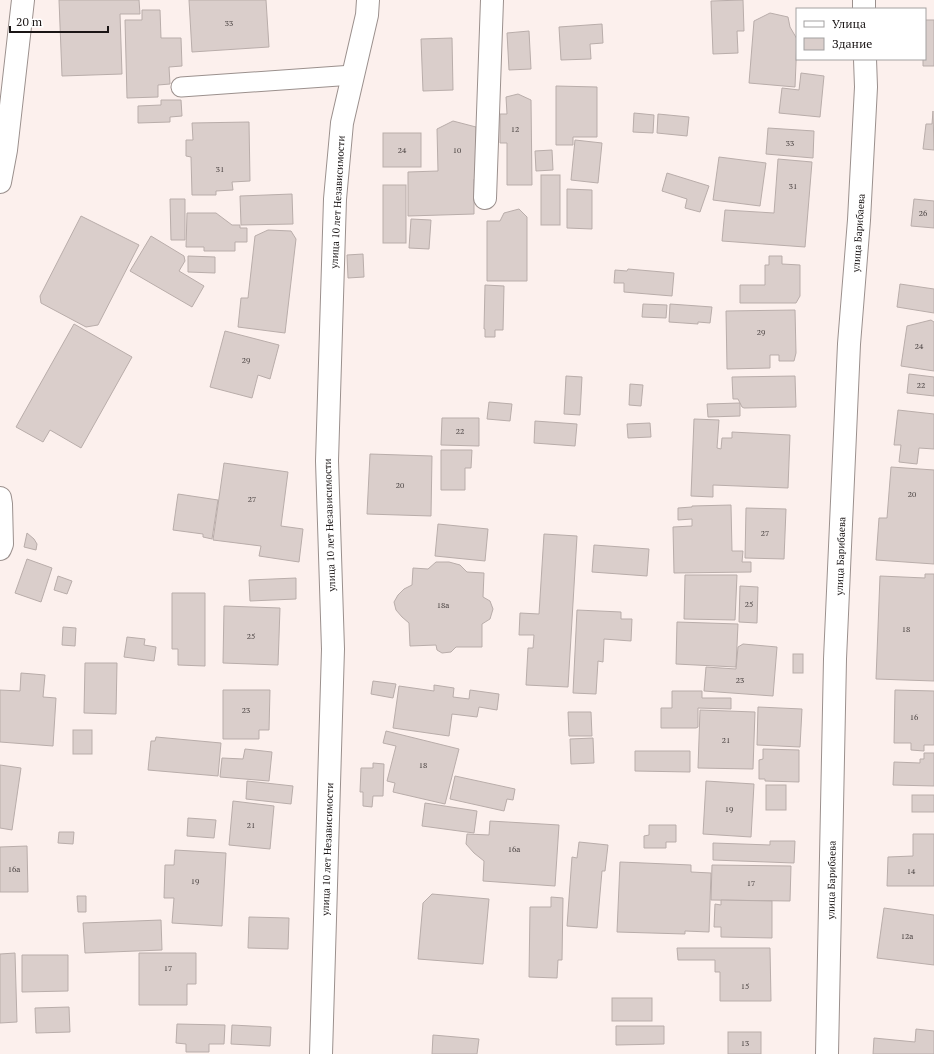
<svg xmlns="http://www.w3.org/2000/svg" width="934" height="1054" viewBox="0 0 934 1054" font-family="'PT Serif',serif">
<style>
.building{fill:#dacecb;stroke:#b9adaa}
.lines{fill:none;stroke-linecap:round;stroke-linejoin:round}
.lane-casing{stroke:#9b908d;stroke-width:21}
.street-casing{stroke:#9b908d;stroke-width:24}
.secondary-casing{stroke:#9b908d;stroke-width:24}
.lane{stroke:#fff;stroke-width:19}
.street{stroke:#fff;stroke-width:22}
.secondary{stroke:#fff;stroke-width:22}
.labels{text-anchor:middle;stroke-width:3;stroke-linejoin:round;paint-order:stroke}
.number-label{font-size:8px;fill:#4a4342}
.street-label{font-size:10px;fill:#1a1515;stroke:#fff}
</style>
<rect width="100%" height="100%" fill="#fcf0ed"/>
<g class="building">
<polygon points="59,0 139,0 140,14 120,14 122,74 62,76"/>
<polygon points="189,0 266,0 269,47 192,52"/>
<polygon points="743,0 744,31 737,31 738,53 713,54 711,1"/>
<polygon points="142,10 160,10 161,38 181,38 182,66 169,67 170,84 158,85 158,97 127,98 125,20 142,20"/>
<polygon points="770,13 788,17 790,27 797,39 795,87 749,83 754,21"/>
<polygon points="925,20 934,20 934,66 923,66 923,59 925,59"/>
<polygon points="602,24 603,43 590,44 591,59 561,60 559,27"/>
<polygon points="529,31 531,69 509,70 507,33"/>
<polygon points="452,38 453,90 423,91 421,39"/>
<polygon points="801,73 824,76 820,117 779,113 782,88 799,90"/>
<polygon points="556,86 597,87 597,137 573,137 573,145 556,145"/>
<polygon points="518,94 531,100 532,185 507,185 507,143 500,143 500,114 507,114 506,97"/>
<polygon points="161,100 181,100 182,116 170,117 170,122 138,123 138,106 161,105"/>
<polygon points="933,111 934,150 923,149 926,124 932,124"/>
<polygon points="634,113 654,115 653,133 633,132"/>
<polygon points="658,114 689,117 687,136 657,133"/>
<polygon points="453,121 476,127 477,179 474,179 474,214 408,216 408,172 438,171 437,129"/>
<polygon points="249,122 250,181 232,182 233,190 216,191 216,195 192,195 191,157 186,156 186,140 193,140 192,123"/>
<polygon points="768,128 814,131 813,158 766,154"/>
<rect x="383" y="133" width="38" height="34"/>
<polygon points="575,140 602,143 598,183 571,180"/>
<polygon points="552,150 553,170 536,171 535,151"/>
<polygon points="719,157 766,163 760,206 713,200"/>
<polygon points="778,159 812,162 805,247 722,241 725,210 774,213"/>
<polygon points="667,173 709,186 700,212 685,208 687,199 662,191"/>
<rect x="541" y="175" width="19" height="50"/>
<rect x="383" y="185" width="23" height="58"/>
<polygon points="567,189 592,190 592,229 567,228"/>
<polygon points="292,194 293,224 241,225 240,196"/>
<polygon points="170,199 185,199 185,240 171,240"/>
<polygon points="914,199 934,201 934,228 911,226"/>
<polygon points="519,209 527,217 527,281 487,281 487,221 500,221 504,213"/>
<polygon points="187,213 216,213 232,225 240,225 240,228 247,228 247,242 235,242 235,251 204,251 204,247 186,247"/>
<polygon points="81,216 139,245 98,325 86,327 41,303 40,296"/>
<polygon points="411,219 431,220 429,249 409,248"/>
<polygon points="268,230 291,231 296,239 285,333 238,327 241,298 248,298 255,236"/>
<polygon points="151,236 184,256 185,261 179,271 204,286 192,307 130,271"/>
<polygon points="363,254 364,277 348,278 347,255"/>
<polygon points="188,256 215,257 215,273 188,272"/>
<polygon points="769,256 782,256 782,264 800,265 800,296 796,303 740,303 740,285 765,285 765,265 769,265"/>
<polygon points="628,269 674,273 672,296 624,292 624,283 614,283 615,270 627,271"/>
<polygon points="900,284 934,289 934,313 897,307"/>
<polygon points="485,285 504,286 503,330 495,330 495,337 485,337 485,329 484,329"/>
<polygon points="643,304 667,305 666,318 642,317"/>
<polygon points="670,304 712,307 710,323 698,322 698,324 669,322"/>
<polygon points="795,310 796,353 794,361 779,361 779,355 770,355 770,368 727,369 726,311"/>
<polygon points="931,320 934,322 934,371 901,366 907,326"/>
<polygon points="74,324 132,357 81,448 50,430 43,442 16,427"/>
<polygon points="225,331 279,345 270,379 258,375 252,398 210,387"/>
<polygon points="909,374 934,377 934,396 907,393"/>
<polygon points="566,376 582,377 580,415 564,414"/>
<polygon points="795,376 796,407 744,408 742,407 738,399 733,399 732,377"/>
<polygon points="630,384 643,385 641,406 629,405"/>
<polygon points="489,402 512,404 510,421 487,419"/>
<polygon points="740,403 740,416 708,417 707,404"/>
<polygon points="898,410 934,414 934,449 919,448 917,464 899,462 901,445 894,445"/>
<polygon points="442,418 479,418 479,446 441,445"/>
<polygon points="694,419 719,420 717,448 721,449 722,438 732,438 732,432 790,435 788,488 713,485 713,497 691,496"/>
<polygon points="535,421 577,424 575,446 534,443"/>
<polygon points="650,423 651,437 628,438 627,424"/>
<polygon points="441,450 472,450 471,468 465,468 465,490 441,490"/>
<polygon points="370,454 432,456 431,516 367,514"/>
<polygon points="224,463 288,472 281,526 303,529 299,562 259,556 261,546 213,540"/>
<polygon points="891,467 934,470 934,564 876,560 879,518 887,518"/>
<polygon points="178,494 218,500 212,539 203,537 203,534 173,530"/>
<polygon points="731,505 732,551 743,551 742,562 751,562 751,572 674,573 673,527 692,526 692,519 678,520 678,508 692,507 692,506"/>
<polygon points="746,508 786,509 784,559 745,558"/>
<polygon points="438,524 488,529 485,561 435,556"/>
<polygon points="27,533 34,539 37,544 36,550 24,547"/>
<polygon points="544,534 577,536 568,687 526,685 528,648 533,648 534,635 519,635 520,613 539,614"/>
<polygon points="594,545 649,549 647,576 592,572"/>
<polygon points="27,559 52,568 41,602 15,593"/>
<polygon points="436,562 449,562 460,565 467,572 484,573 483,597 490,601 493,609 490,619 482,624 482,647 456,647 451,652 442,653 437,650 436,645 410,646 409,623 402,617 396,610 394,602 398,595 404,589 412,585 413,568 428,569"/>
<polygon points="925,574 934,574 934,681 876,679 880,576 925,578"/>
<polygon points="685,575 737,575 735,620 684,619"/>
<polygon points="58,576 72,581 67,594 54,590"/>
<polygon points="296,578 296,599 250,601 249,580"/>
<polygon points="740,586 758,587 757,623 739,622"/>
<polygon points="172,593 205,593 205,666 178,665 178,649 172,649"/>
<polygon points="224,606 280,608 278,665 223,663"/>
<polygon points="577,610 621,612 621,619 632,619 631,641 604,639 603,662 598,661 596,694 573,693"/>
<polygon points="677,622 738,624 736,667 676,664"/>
<polygon points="63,627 76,628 75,646 62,645"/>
<polygon points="127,637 145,639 144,645 156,647 154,661 124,657"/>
<polygon points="743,644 777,647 773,696 704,691 706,667 736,669 738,647"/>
<rect x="793" y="654" width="10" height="19"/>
<polygon points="85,663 117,663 116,714 84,713"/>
<polygon points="21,673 45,675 43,697 56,698 53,746 0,742 0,690 20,691"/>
<polygon points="373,681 396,684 393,698 371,694"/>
<polygon points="434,685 454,688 453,697 469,699 470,690 499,694 497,710 479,707 477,717 452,714 449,736 393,728 399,686 434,691"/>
<polygon points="223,690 270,690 269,730 259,730 259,739 223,739"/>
<polygon points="895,690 934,691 934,745 924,745 924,751 911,750 911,743 894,743"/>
<polygon points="672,691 702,691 702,698 731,698 731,709 698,708 698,727 696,728 661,728 661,708 672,708"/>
<polygon points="758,707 802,709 800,747 757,745"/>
<polygon points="700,710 755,712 753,769 698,768"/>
<polygon points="568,712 591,712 592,736 569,736"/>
<rect x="73" y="730" width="19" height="24"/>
<polygon points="386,731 459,749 445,804 393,792 395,783 387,781 396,746 383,743"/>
<polygon points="156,737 221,743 218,776 148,770 151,741 155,741"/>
<polygon points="593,738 594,763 571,764 570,739"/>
<polygon points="245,749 272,752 269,781 220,777 222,758 243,759"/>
<polygon points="763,749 799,750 799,782 765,781 765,779 759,779 759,760 763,759"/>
<polygon points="635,751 690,751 690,772 635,771"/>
<polygon points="924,753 934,753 934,786 893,785 894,762 920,763 920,759 924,759"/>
<polygon points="373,763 384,764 383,796 373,796 372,807 363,806 363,792 360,792 361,768 373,768"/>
<polygon points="0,765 21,768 12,830 0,828"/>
<polygon points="455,776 515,789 513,800 507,799 504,811 450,799"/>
<polygon points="247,781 293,786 291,804 246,799"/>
<polygon points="706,781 754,784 751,837 703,834"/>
<rect x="766" y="785" width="20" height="25"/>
<rect x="912" y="795" width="22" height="17"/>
<polygon points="233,801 274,806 270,849 229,845"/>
<polygon points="425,803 477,811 474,833 422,826"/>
<polygon points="188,818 216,820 214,838 187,836"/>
<polygon points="490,821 559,825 555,886 483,881 484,861 474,853 466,844 467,834 489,835"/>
<polygon points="649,825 676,825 676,842 666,842 666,848 644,848 644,836 649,835"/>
<polygon points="59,832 74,832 73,844 58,843"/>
<polygon points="913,834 934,834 934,886 887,886 888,857 913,856"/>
<polygon points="770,841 795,841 794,863 713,860 713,843 770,845"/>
<polygon points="579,842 608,845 605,871 602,871 597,928 567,926 572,857 577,858"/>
<polygon points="27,846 28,892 0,892 0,847"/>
<polygon points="175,850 226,853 222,926 172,923 174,898 164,898 165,865 174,865"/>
<polygon points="620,862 691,865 691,872 711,873 709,932 685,931 685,934 617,932"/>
<polygon points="712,865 791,866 790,901 711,900"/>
<polygon points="432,894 489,899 483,964 418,959 423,903"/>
<polygon points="77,896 86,896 86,912 78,912"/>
<polygon points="551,897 563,898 562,960 558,960 557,978 529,977 530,907 551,907"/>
<polygon points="721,900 772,901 772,938 721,937 721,927 714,927 715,904 721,905"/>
<polygon points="884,908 934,915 934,965 877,958"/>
<polygon points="249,917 289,918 288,949 248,948"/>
<polygon points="161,920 162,950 85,953 83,923"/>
<polygon points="677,948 770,948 771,1001 720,1001 720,972 715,972 715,960 678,960"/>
<polygon points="15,953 17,1022 0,1023 0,954"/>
<polygon points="139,953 196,953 196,984 187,984 187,1005 139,1005"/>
<polygon points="22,955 68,955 68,991 22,992"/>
<rect x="612" y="998" width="40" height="23"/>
<polygon points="69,1007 70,1032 36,1033 35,1008"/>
<polygon points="177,1024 225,1025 224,1044 209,1044 209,1052 186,1052 186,1044 176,1043"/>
<polygon points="232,1025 271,1027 270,1046 231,1044"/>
<polygon points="616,1026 664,1026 664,1044 616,1045"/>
<polygon points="916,1029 934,1031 934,1054 873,1054 874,1038 915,1042"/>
<rect x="728" y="1032" width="33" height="22"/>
<polygon points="433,1035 479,1039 477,1054 432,1054"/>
</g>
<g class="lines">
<defs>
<polyline id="lane" points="181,87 353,75"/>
<g id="street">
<polyline points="0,182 6,150 23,0"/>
<polyline points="485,198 492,0"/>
<polyline points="0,498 1,504 2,544 0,549"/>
<polyline points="321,1054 333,649 327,461 335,199 342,123 367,15 368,0"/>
</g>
<g id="secondary">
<polyline points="864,0 864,9"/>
<polyline points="827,1054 835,659 849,344 859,220 866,87 865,59"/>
</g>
</defs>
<use href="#lane" class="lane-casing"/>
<use href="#street" class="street-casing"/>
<use href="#secondary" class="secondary-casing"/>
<use href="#lane" class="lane"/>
<use href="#street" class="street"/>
<use href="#secondary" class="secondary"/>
</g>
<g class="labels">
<g class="number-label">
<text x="229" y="26">33</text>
<text x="515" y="132">12</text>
<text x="790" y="146">33</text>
<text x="402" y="153">24</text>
<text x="457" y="153">10</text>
<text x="220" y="172">31</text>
<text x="793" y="189">31</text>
<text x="923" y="216">26</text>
<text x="761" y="335">29</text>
<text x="919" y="349">24</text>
<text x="246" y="363">29</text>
<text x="921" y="388">22</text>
<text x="460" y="434">22</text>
<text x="400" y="488">20</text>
<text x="912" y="497">20</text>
<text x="252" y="502">27</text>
<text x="765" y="536">27</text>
<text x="749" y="607">25</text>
<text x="443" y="608">18а</text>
<text x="906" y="632">18</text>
<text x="251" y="639">25</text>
<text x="740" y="683">23</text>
<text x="246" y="713">23</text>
<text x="914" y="720">16</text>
<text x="726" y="743">21</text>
<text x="423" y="768">18</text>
<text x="729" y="812">19</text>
<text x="251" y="828">21</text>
<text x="514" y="852">16а</text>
<text x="14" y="872">16а</text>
<text x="911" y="874">14</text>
<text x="195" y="884">19</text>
<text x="751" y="886">17</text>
<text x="907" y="939">12а</text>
<text x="168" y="971">17</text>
<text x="745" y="989">15</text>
<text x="745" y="1046">13</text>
</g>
<g class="street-label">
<text transform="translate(337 202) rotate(-87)" y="4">улица 10 лет Независимости</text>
<text transform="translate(858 233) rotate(-86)" y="4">улица Барибаева</text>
<text transform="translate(329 525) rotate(-92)" y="4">улица 10 лет Независимости</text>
<text transform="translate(840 556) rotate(-88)" y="4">улица Барибаева</text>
<text transform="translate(327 849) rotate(-88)" y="4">улица 10 лет Независимости</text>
<text transform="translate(831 880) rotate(-89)" y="4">улица Барибаева</text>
</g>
</g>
<rect x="796" y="8" width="130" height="52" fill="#ffffff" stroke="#a3a1a1"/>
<rect x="804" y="21" width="20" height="6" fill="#ffffff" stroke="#a3a1a1"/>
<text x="832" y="28" font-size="12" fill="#1a1515">Улица</text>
<rect x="804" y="38" width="20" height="12" fill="#dacecb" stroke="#a3a1a1"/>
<text x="832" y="48" font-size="12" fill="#1a1515">Здание</text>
<path d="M10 26v6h98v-6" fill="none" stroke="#1a1515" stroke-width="2"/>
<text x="16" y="26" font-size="12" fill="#1a1515" stroke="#ffffff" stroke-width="3" paint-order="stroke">20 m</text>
</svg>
